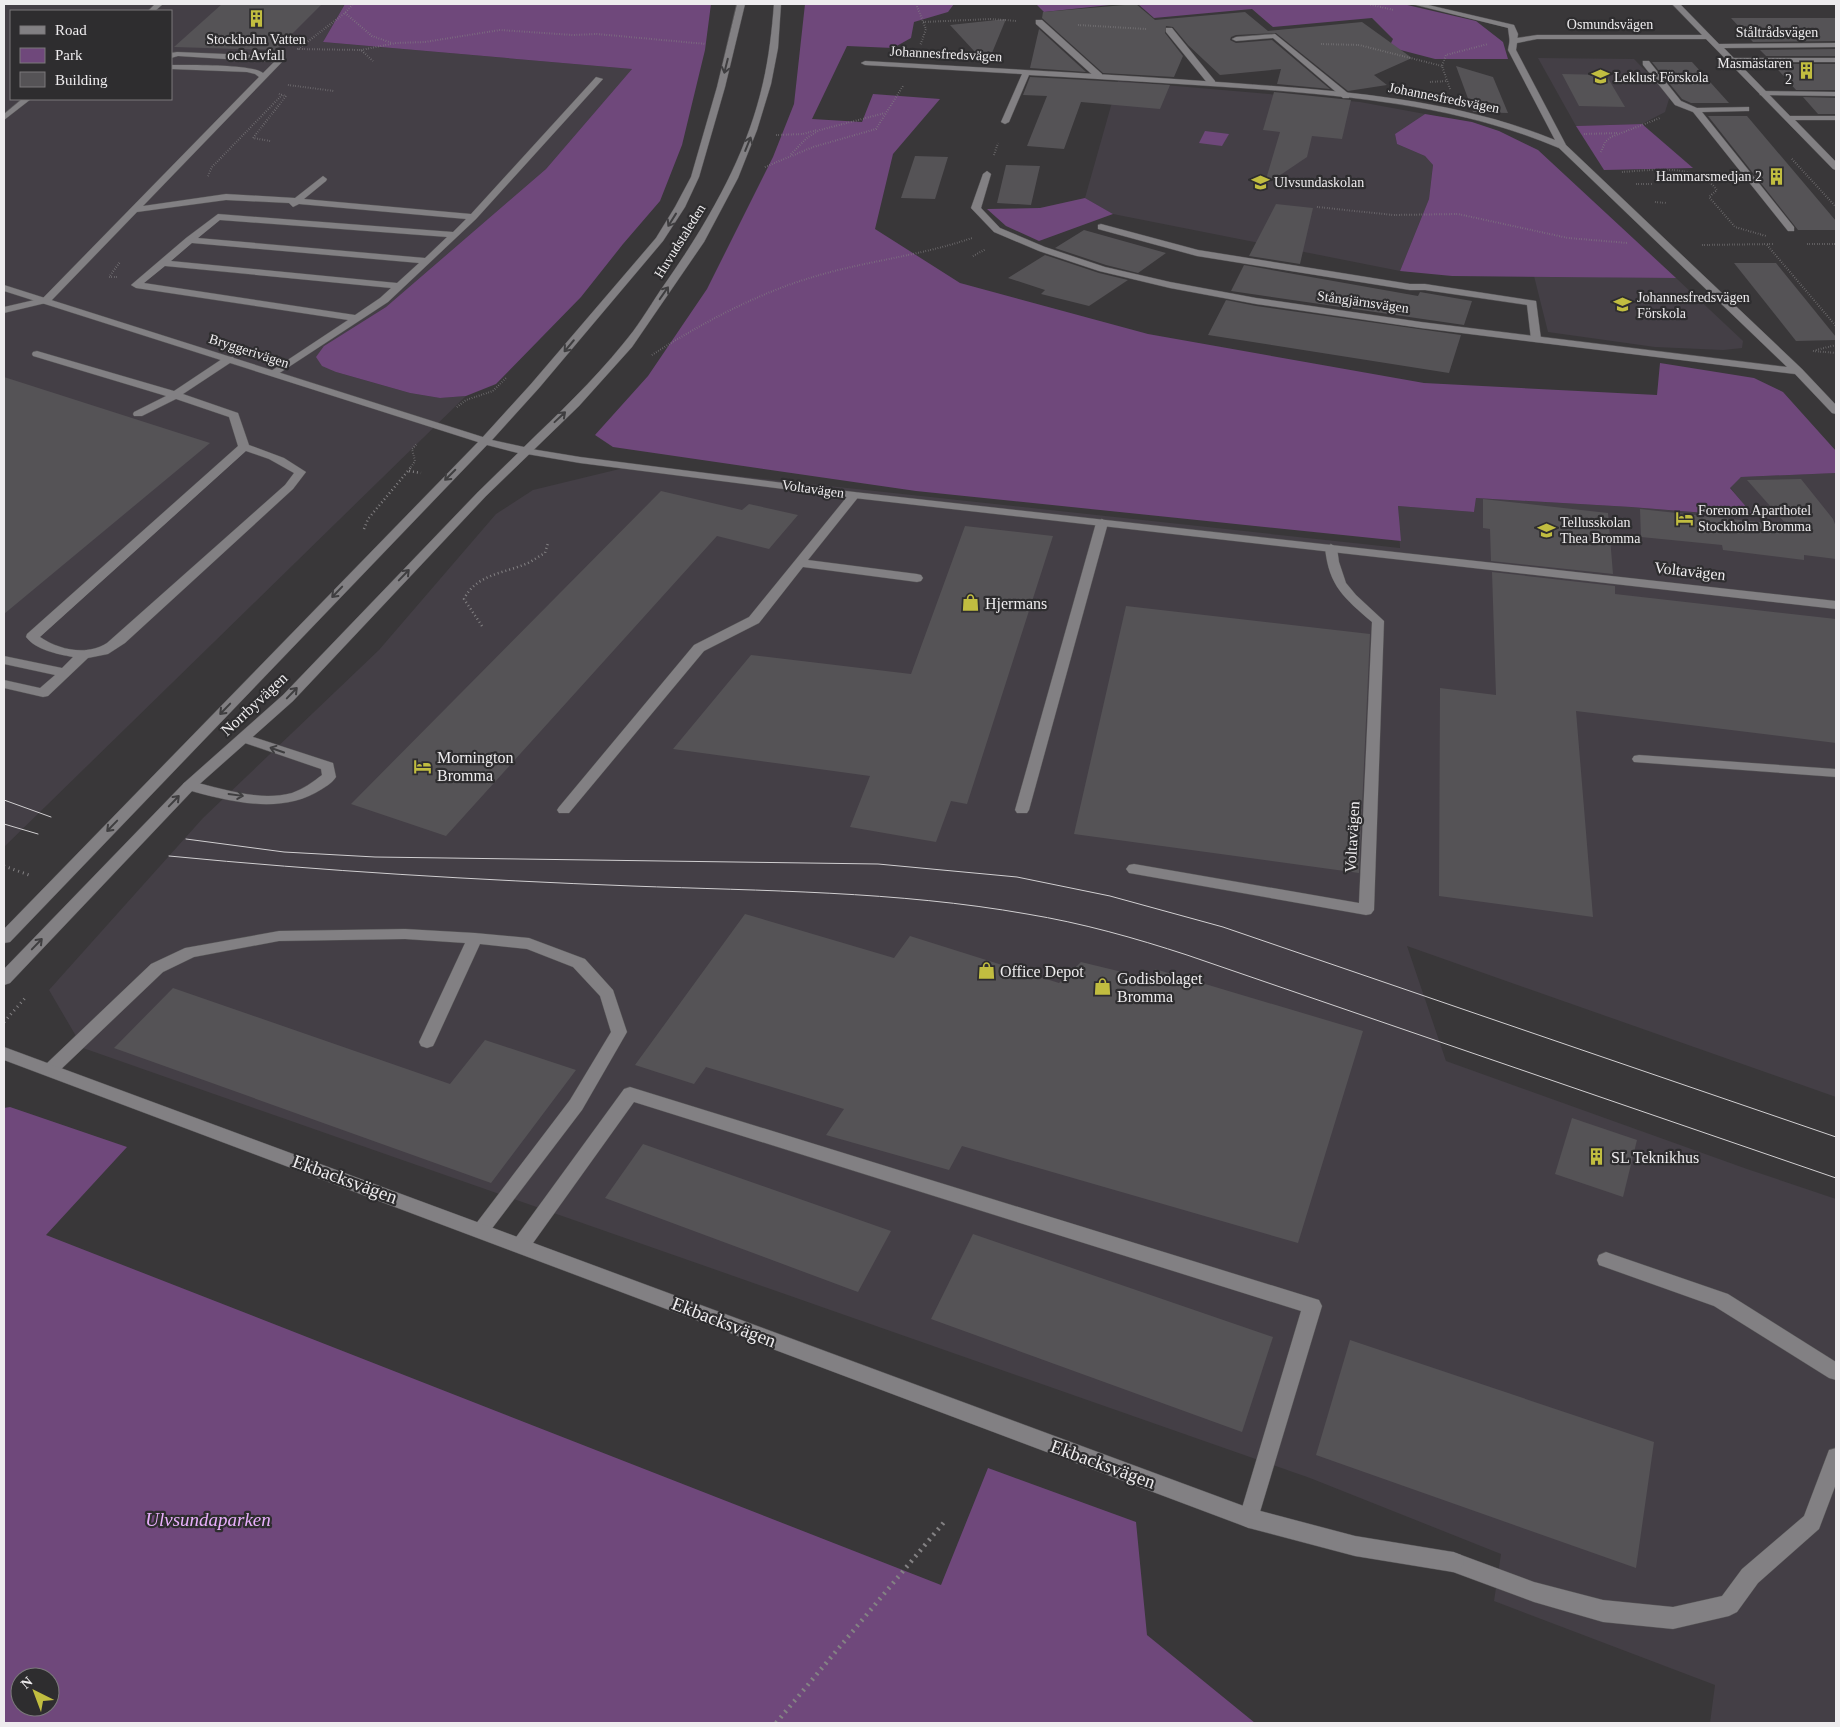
<svg xmlns="http://www.w3.org/2000/svg" width="1840" height="1727" viewBox="0 0 1840 1727" font-family="Georgia,serif">
<style>
.built{fill:#443f46;fill-rule:evenodd}
.green{fill:#6f487b;fill-rule:evenodd}
.building{fill:#555356}
.lines{fill:none;stroke-linecap:round;stroke-linejoin:round}
.lane-casing{stroke:#565456;stroke-width:1}
.street-casing{stroke:#565456;stroke-width:1}
.secondary-casing{stroke:#565456;stroke-width:1}
.path-far3{stroke:#848284;stroke-width:2;stroke-dasharray:0.5 2;stroke-linecap:butt}
.path-far2{stroke:#848284;stroke-width:2.5;stroke-dasharray:1 3;stroke-linecap:butt}
.path-far1{stroke:#848284;stroke-width:3;stroke-dasharray:1 4;stroke-linecap:butt}
.path{stroke:#848284;stroke-width:4.5;stroke-dasharray:2 5;stroke-linecap:butt}
.lane{fill:#828083;fill-rule:evenodd}
.street{fill:#828083;fill-rule:evenodd}
.secondary{fill:#828083;fill-rule:evenodd}
.tram{stroke:#d1cfd1;stroke-width:1}
.oneway{stroke:#3f3e40}
.labels{text-anchor:middle;dominant-baseline:central;stroke-width:4.5;stroke-linejoin:round;paint-order:stroke}
.far-street-label{font-size:14px;fill:#eeecee;stroke:#2e2d2f}
.far-poi-label{font-size:14px;fill:#eeecee;stroke:#2e2d2f;text-anchor:start}
.street-label{font-size:16px;fill:#eeecee;stroke:#2e2d2f}
.poi-label{font-size:16px;fill:#eeecee;stroke:#2e2d2f;text-anchor:start}
.near-street-label{font-size:19px;fill:#eeecee;stroke:#2e2d2f}
.near-park-label{font-size:19px;font-style:italic;fill:#e9b0fc;stroke:#2e2d2f}
</style>
<rect width="100%" height="100%" fill="#393739"/>
<g class="built">
<path d="M4,4H345L323,42L632,69L546,169L386,307L324,346L336,372L410,393L440,398L466,396L4,847ZM11,11H171V99H11Z"/>
<polygon points="1538,58 1634,59 1670,96 1665,112 1642,124 1576,126"/>
<polygon points="1118,81 1360,102 1425,114 1395,134 1397,144 1425,156 1433,165 1429,199 1400,271 1113,214 1085,198"/>
<polygon points="1534,276 1676,278 1743,341 1742,348 1723,350 1655,347 1548,332"/>
<polygon points="636,465 1400,548 1398,506 1474,512 1476,498 1631,507 1754,517 1730,487 1741,477 1836,473 1836,1097 1407,946 1446,1061 1747,1169 1836,1199 1836,1723 1710,1723 1715,1685 1494,1601 1501,1554 1310,1478 83,1048 49,990 203,818 379,650 496,514 533,490"/>
</g>
<g class="green">
<polygon points="345,4 711,4 705,50 682,145 660,201 623,244 581,297 496,384 466,396 440,398 410,393 336,372 322,366 316,357 324,346 386,307 546,169 632,69 323,42"/>
<polygon points="805,4 954,4 948,12 914,22 911,38 893,48 847,46 812,119 862,122 873,94 940,99 893,154 875,229 960,283 1148,334 1424,383 1657,395 1660,363 1754,378 1783,392 1836,451 1836,473 1741,477 1730,488 1755,517 1631,507 1476,498 1474,512 1398,506 1401,541 916,491 613,447 595,435 648,376 707,289 773,157 794,104"/>
<polygon points="1036,4 1119,4 1044,12"/>
<polygon points="1138,4 1403,4 1476,21 1503,42 1508,59 1435,59 1389,47 1393,39 1372,18 1273,27 1252,9 1154,18"/>
<polygon points="1425,114 1472,122 1499,131 1538,150 1676,278 1452,276 1400,271 1429,199 1433,165 1425,156 1397,144 1395,134"/>
<polygon points="1642,124 1693,168 1604,170 1576,126"/>
<polygon points="1205,131 1229,134 1222,146 1199,143"/>
<polygon points="1085,198 1113,214 1039,241 1006,226 987,209 1040,208"/>
<path d="M10,1107L127,1147L46,1235L941,1585L988,1468L1136,1522L1147,1635L1255,1723H4V1108ZM20,1677H50V1707H20Z"/>
</g>
<g class="building">
<polygon points="222,4 322,4 276,50 174,47"/>
<polygon points="1136,4 1155,20 1245,12 1268,31 1362,22 1412,58 1374,75 1387,85 1348,91 1276,33 1236,35 1231,37 1230,40 1236,43 1272,40 1330,89 1277,84 1281,69 1220,75 1188,45 1173,27 1166,26 1165,33 1183,56 1174,77 1103,73 1042,18 1043,12"/>
<polygon points="1731,18 1836,18 1836,41 1753,42"/>
<polygon points="1006,19 987,65 950,25"/>
<polygon points="1039,29 1086,72 1030,68"/>
<polygon points="1836,49 1836,56 1766,56 1760,50"/>
<polygon points="1652,62 1692,62 1729,103 1691,103 1682,99"/>
<polygon points="1773,64 1836,64 1836,90 1796,90"/>
<polygon points="1456,66 1493,77 1508,113 1473,112"/>
<polygon points="1562,74 1606,75 1625,107 1579,106"/>
<polygon points="1030,77 1086,80 1170,85 1160,109 1081,102 1064,149 1027,146 1047,96 1023,95"/>
<polygon points="1274,92 1351,100 1342,139 1312,136 1307,157 1264,186 1280,132 1263,130"/>
<polygon points="1803,97 1836,98 1836,114 1818,114"/>
<polygon points="1708,116 1747,116 1836,221 1836,230 1798,230"/>
<polygon points="915,156 948,157 935,199 901,198"/>
<polygon points="1006,165 1040,166 1031,205 997,203"/>
<polygon points="1276,204 1313,208 1300,264 1249,256"/>
<polygon points="1084,230 1166,253 1138,273 1106,265 1055,248"/>
<polygon points="1045,255 1099,273 1128,280 1089,306 1041,294 1045,290 1008,278"/>
<polygon points="1734,263 1776,263 1836,337 1836,340 1796,341"/>
<polygon points="1244,265 1418,296 1420,292 1472,301 1464,325 1231,291"/>
<polygon points="1226,300 1256,306 1461,335 1449,373 1208,335"/>
<polygon points="4,377 210,443 4,614"/>
<polygon points="1801,479 1833,519 1836,527 1836,559 1804,555 1804,560 1723,550 1722,545 1641,537 1640,509 1787,525 1747,480"/>
<polygon points="661,491 742,510 749,504 798,515 769,549 717,536 446,836 351,804"/>
<polygon points="1483,499 1608,513 1613,574 1491,561 1490,529 1483,528"/>
<polygon points="965,526 1053,536 967,804 951,801 936,842 850,827 870,776 673,749 751,655 911,674"/>
<polygon points="1492,572 1615,586 1615,594 1836,619 1836,743 1576,711 1593,917 1439,896 1440,688 1496,695"/>
<polygon points="1126,606 1370,634 1359,873 1074,834"/>
<polygon points="745,914 894,958 910,936 1059,983 1081,962 1151,979 1155,969 1363,1031 1298,1243 962,1146 949,1170 826,1135 844,1109 706,1067 694,1084 635,1065"/>
<polygon points="173,988 450,1084 485,1040 576,1070 491,1183 114,1048"/>
<polygon points="1572,1118 1637,1140 1623,1197 1555,1174"/>
<polygon points="643,1144 891,1231 858,1292 605,1198"/>
<polygon points="973,1234 1273,1337 1242,1432 931,1319"/>
<polygon points="1350,1340 1654,1442 1636,1568 1316,1455"/>
</g>
<g class="lines">
<defs>
<g id="lane">
<polygon points="155,4 163,4 155,11 148,11"/>
<polygon points="1412,4 1424,4 1514,25 1518,34 1517,41 1510,43 1508,28"/>
<polygon points="1036,20 1042,20 1102,74 1102,78 1096,78 1036,24"/>
<polygon points="1166,28 1172,28 1215,81 1215,85 1209,85 1166,32"/>
<polygon points="1275,34 1349,94 1349,98 1343,98 1273,38 1236,41 1232,39 1236,37"/>
<path d="M177,52L272,56L283,61L143,206L226,194L295,198L323,176L327,179L326,181L304,199L471,214L596,77L603,79L476,219L388,302L275,376L271,375L270,373L271,371L348,320L136,288L131,285L186,238L218,214L453,232L466,219L299,204L293,207L289,203L226,200L137,212L50,302L4,313V307L43,298L259,77L255,74L247,72L171,69V65C188,65 253,64 263,73L274,62L178,56L171,58V53ZM220,220L447,237L425,258L198,238ZM192,243L419,263L397,283L171,261ZM165,266L391,288L380,298L355,315L144,283Z"/>
<rect x="1728" y="58" width="108" height="4"/>
<polygon points="1643,61 1649,61 1681,101 1697,108 1749,107 1749,111 1746,111 1702,112 1794,227 1794,231 1788,231 1693,112 1675,105 1643,65"/>
<polygon points="1760,91 1836,92 1836,96 1763,95 1760,95"/>
<polygon points="22,99 31,99 4,120 4,114"/>
<polygon points="1101,224 1198,250 1410,284 1425,284 1536,301 1541,339 1536,342 1531,339 1527,305 1425,290 1410,290 1197,256 1098,229 1098,225"/>
<path d="M37,351L174,391L225,357H233L234,359L233,361L183,394L238,413L249,445L284,458L306,472L293,489L125,643L108,654L88,658L48,696L43,697L4,688V680L40,688L55,675L4,664V656L62,668L73,657C57,654 36,650 26,637L27,634L238,446L229,417L176,399L142,416H134L133,414L134,412L166,396L33,356L32,354L33,352ZM246,451L269,459L294,473L285,485L107,643C87,656 59,650 40,637Z"/>
<polygon points="854,492 860,495 808,560 917,574 921,575 923,578 921,581 917,582 803,567 759,623 704,651 569,813 559,813 557,810 559,807 694,645 749,617 850,493"/>
<polygon points="1102,519 1108,523 1029,810 1027,813 1017,813 1015,810 1096,523"/>
<path d="M1331,544L1337,548L1339,562L1346,583L1356,595L1384,621L1374,910L1371,914L1366,915L1129,873L1126,869L1129,865L1134,864L1359,903L1372,622C1344,598 1329,586 1325,548Z"/>
<path d="M244,734L333,763L336,777C333,782 327,786 322,789C281,816 228,801 184,789L182,786L184,783L189,781C221,788 259,802 292,793C303,789 313,782 322,775L321,769L239,741L237,738L239,735Z"/>
<polygon points="1639,755 1836,769 1836,777 1634,762 1632,759 1634,756"/>
<polygon points="405,929 475,933 529,938 585,959 613,990 627,1032 582,1110 487,1235 481,1237 475,1235 472,1230 475,1225 570,1100 611,1032 600,996 573,967 527,949 480,944 435,1042 433,1046 427,1048 421,1046 419,1042 465,943 405,939 279,941 194,957 163,972 56,1074 50,1076 44,1074 42,1070 44,1066 151,964 185,948 279,931"/>
<polygon points="630,1087 1319,1300 1322,1306 1256,1525 1249,1528 1242,1525 1239,1518 1301,1311 634,1102 528,1250 521,1253 514,1250 512,1245 514,1240 624,1089"/>
<polygon points="1606,1252 1728,1294 1836,1362 1836,1380 1829,1378 1714,1306 1599,1265 1597,1260 1599,1255"/>
<polygon points="1836,1448 1836,1484 1819,1529 1758,1583 1737,1612 1729,1616 1673,1629 1603,1622 1534,1602 1445,1569 1442,1562 1445,1555 1453,1552 1534,1582 1603,1600 1673,1607 1722,1596 1742,1569 1804,1516 1829,1450"/>
</g>
<g id="street">
<path d="M1672,4H1680L1719,44L1836,43V47L1724,48L1790,116H1836V120H1795L1836,162V170L1833,169L1706,39H1537L1517,43L1516,50L1566,145L1802,369L1836,405V414L1832,413L1795,374L1421,328L1256,304L1170,288L1099,271L1039,251L994,232L971,208L983,174L987,171L991,174L981,208L1000,228L1045,247L1105,267L1170,282L1256,298L1421,322L1787,367L1559,148C1462,107 1360,97 1256,89C1180,84 1105,79 1029,75L1009,122L1005,124L1001,122L1022,74L865,65L861,63L865,61C987,68 1110,74 1232,83C1341,91 1452,98 1555,140L1508,50L1510,39L1537,35H1702Z"/>
<polygon points="4,285 489,439 491,441 489,443 481,443 4,291"/>
<polygon points="525,448 580,457 854,492 1836,601 1836,609 854,498 580,463 521,453 519,451"/>
<polygon points="4,1047 1249,1508 1355,1536 1453,1552 1461,1555 1464,1562 1461,1569 1453,1572 1355,1556 1249,1528 4,1060"/>
</g>
<path id="secondary" d="M737,4H745L725,87L699,177L685,207L663,241L539,388L492,440L524,447C558,414 593,381 623,344C637,328 648,309 660,291C705,227 746,159 763,83C769,57 772,30 774,4H781L778,48L771,84L757,130L738,178L704,242L632,347L579,406L486,496L293,701L194,789L10,983L4,985V969L184,783L283,695L478,492L518,453L487,445L10,942L4,943V929L481,439L531,384L656,238L675,207L691,177L717,87Z"/>
</defs>
<use href="#lane" class="lane-casing"/>
<use href="#street" class="street-casing"/>
<use href="#secondary" class="secondary-casing"/>
<g class="path-far3">
<polyline points="916,4 926,29 920,46"/>
<polyline points="1368,4 1394,10"/>
<polyline points="345,13 372,36 392,43"/>
<polyline points="923,22 991,19 1017,21"/>
<polyline points="1078,25 1146,29"/>
<polyline points="1321,44 1359,45 1442,66"/>
<polyline points="297,49 361,50 373,61"/>
<polyline points="298,49 345,13 353,4"/>
<polyline points="361,50 396,43 425,42 500,30 573,35 597,34 706,44"/>
<polyline points="1430,82 1447,81"/>
<polyline points="288,85 334,91"/>
<polyline points="1450,89 1442,66 1446,55 1488,44"/>
<polyline points="1584,134 1618,133"/>
<polyline points="776,135 803,134 817,130"/>
<polyline points="270,141 253,138 286,96 279,94"/>
<polyline points="1601,152 1605,142 1611,137 1660,118"/>
<polyline points="791,154 808,137 820,130 885,113"/>
<polyline points="994,155 998,143"/>
<polyline points="1792,159 1836,207"/>
<polyline points="765,167 813,147 876,129 903,86"/>
<path d="M1622,172C1652,170 1697,163 1717,190L1709,197L1735,227L1766,236"/>
<polyline points="208,176 212,167 282,95"/>
<polyline points="1636,184 1653,184"/>
<polyline points="1655,202 1667,203"/>
<polyline points="1317,207 1393,215 1458,214 1568,238 1628,243"/>
<polyline points="1807,244 1836,244"/>
<polyline points="1702,245 1773,244"/>
<polyline points="1767,245 1836,326"/>
<polyline points="973,256 986,249"/>
<polyline points="117,277 109,277 120,262"/>
<polyline points="1816,350 1836,345"/>
<polyline points="1813,351 1836,353"/>
<path d="M652,355C700,324 758,293 813,277C865,261 920,256 972,238"/>
<polyline points="457,407 466,400 493,391 506,378"/>
<polyline points="411,467 415,461 412,449 417,444"/>
</g>
<g class="path-far2">
<polyline points="409,471 421,473"/>
<polyline points="364,529 368,519 412,466"/>
<path d="M482,626L464,599C476,574 506,573 528,563C534,560 539,556 545,553L548,543"/>
</g>
<g class="path-far1">
<polyline points="4,866 29,875"/>
<polyline points="4,1022 26,997"/>
</g>
<polyline class="path" points="776,1723 945,1521"/>
<use href="#lane" class="lane"/>
<use href="#street" class="street"/>
<use href="#secondary" class="secondary"/>
<g class="tram">
<polyline points="4,800 51,817"/>
<polyline points="4,824 38,834"/>
<polyline points="186,839 284,852 375,857 878,864 1017,877 1110,896 1223,927 1836,1137"/>
<path d="M169,856C323,871 477,880 632,886C763,891 897,891 1027,914C1082,923 1135,938 1187,955L1836,1178"/>
</g>
</g>
<defs><path id="oneway-shaft" d="M-6 0H5M1.5-3L5.5 0L1.5 3" fill="none" stroke-width="1.6" stroke-linecap="round" stroke-linejoin="round" transform="scale(1.25)"/></defs>
<g class="oneway">
<use href="#oneway-shaft" transform="translate(726 66) rotate(104)"/>
<use href="#oneway-shaft" transform="translate(748 144) rotate(-68)"/>
<use href="#oneway-shaft" transform="translate(672 220) rotate(122)"/>
<use href="#oneway-shaft" transform="translate(664 293) rotate(-55)"/>
<use href="#oneway-shaft" transform="translate(569 346) rotate(130)"/>
<use href="#oneway-shaft" transform="translate(560 417) rotate(-43)"/>
<use href="#oneway-shaft" transform="translate(450 475) rotate(135)"/>
<use href="#oneway-shaft" transform="translate(404 575) rotate(-46)"/>
<use href="#oneway-shaft" transform="translate(337 592) rotate(134)"/>
<use href="#oneway-shaft" transform="translate(292 693) rotate(-46)"/>
<use href="#oneway-shaft" transform="translate(225 709) rotate(134)"/>
<use href="#oneway-shaft" transform="translate(277 750) rotate(-161)"/>
<use href="#oneway-shaft" transform="translate(236 795) rotate(8)"/>
<use href="#oneway-shaft" transform="translate(174 801) rotate(-46)"/>
<use href="#oneway-shaft" transform="translate(112 826) rotate(134)"/>
<use href="#oneway-shaft" transform="translate(37 944) rotate(-46)"/>
</g>
<defs>
<symbol id="building-bare" viewBox="-9 -9 18 18"><path d="M-4-6H4V6H1V3H-1V6H-4ZM-2.5-4.3h1.7v1.8h-1.7ZM.8-4.3h1.7v1.8H.8ZM-2.5-1h1.7V.8h-1.7ZM.8-1h1.7V.8H.8Z" fill="#c1bd40" stroke="#2e2d2f" stroke-width="2.5" paint-order="stroke"/></symbol>
<symbol id="school-bare" viewBox="-9 -9 18 18"><path d="M0-5L7-2L0 1L-7-2ZM-4 1L0 2.5L4 1V4Q0 6-4 4Z" fill="#c1bd40" stroke="#2e2d2f" stroke-width="2.5" paint-order="stroke"/></symbol>
<symbol id="hotel-bare" viewBox="-9 -9 18 18"><path d="M-6-4.5h1.5V1H6V5H4.5V3h-9V5H-6ZM-4 0a1.8 1.8 0 1 1 3.6 0ZM.5 0V-2.5h3Q6-2.5 6 0Z" fill="#c1bd40" stroke="#2e2d2f" stroke-width="2.5" paint-order="stroke"/></symbol>
<symbol id="shop-bare" viewBox="-9 -9 18 18"><path d="M-5-2.5h2.3a2.7 3.5 0 0 1 5.4 0H5L5.5 6h-11ZM-1.5-2.5h3a1.5 2.3 0 0 0-3 0Z" fill="#c1bd40" stroke="#2e2d2f" stroke-width="2.5" paint-order="stroke"/></symbol>
</defs>
<g fill-rule="evenodd">
<use href="#building-bare" x="244" y="6" width="25" height="25"/>
<use href="#building-bare" x="1794" y="58" width="25" height="25"/>
<use href="#school-bare" x="1588" y="64" width="25" height="25"/>
<use href="#building-bare" x="1764" y="164" width="25" height="25"/>
<use href="#school-bare" x="1248" y="170" width="25" height="25"/>
<use href="#school-bare" x="1610" y="292" width="25" height="25"/>
<use href="#hotel-bare" x="1672" y="506" width="25" height="25"/>
<use href="#school-bare" x="1534" y="518" width="25" height="25"/>
<use href="#shop-bare" x="958" y="590" width="25" height="25"/>
<use href="#hotel-bare" x="410" y="754" width="25" height="25"/>
<use href="#shop-bare" x="974" y="958" width="25" height="25"/>
<use href="#shop-bare" x="1090" y="974" width="25" height="25"/>
<use href="#building-bare" x="1584" y="1144" width="25" height="25"/>
</g>
<g class="labels">
<g class="far-street-label">
<text x="1610" y="24">Osmundsvägen</text>
<text x="1777" y="32">Ståltrådsvägen</text>
<text transform="translate(946 54) rotate(3)">Johannesfredsvägen</text>
<text transform="translate(1444 98) rotate(11)">Johannesfredsvägen</text>
<text transform="translate(680 241) rotate(-58)">Huvudstaleden</text>
<text transform="translate(1363 302) rotate(8)">Stångjärnsvägen</text>
<text transform="translate(249 351) rotate(18)">Bryggerivägen</text>
<text transform="translate(813 489) rotate(8)">Voltavägen</text>
</g>
<g class="far-poi-label">
<text x="256" y="39" text-anchor="middle">Stockholm Vatten<tspan x="256" dy="16">och Avfall</tspan></text>
<text x="1792" y="63" text-anchor="end">Masmästaren<tspan x="1792" dy="16">2</tspan></text>
<text x="1614" y="77">Leklust Förskola</text>
<text x="1762" y="176" text-anchor="end">Hammarsmedjan 2</text>
<text x="1274" y="182">Ulvsundaskolan</text>
<text x="1637" y="297">Johannesfredsvägen<tspan x="1637" dy="16">Förskola</tspan></text>
<text x="1698" y="510">Forenom Aparthotel<tspan x="1698" dy="16">Stockholm Bromma</tspan></text>
<text x="1560" y="522">Tellusskolan<tspan x="1560" dy="16">Thea Bromma</tspan></text>
</g>
<g class="street-label">
<text transform="translate(1690 571) rotate(6)">Voltavägen</text>
<text transform="translate(254 704) rotate(-43)">Norrbyvägen</text>
<text transform="translate(1352 837) rotate(-87)">Voltavägen</text>
</g>
<g class="poi-label">
<text x="985" y="603">Hjermans</text>
<text x="437" y="757">Mornington<tspan x="437" dy="18">Bromma</tspan></text>
<text x="1000" y="971">Office Depot</text>
<text x="1117" y="978">Godisbolaget<tspan x="1117" dy="18">Bromma</tspan></text>
<text x="1611" y="1157">SL Teknikhus</text>
</g>
<g class="near-street-label">
<text transform="translate(345 1179) rotate(20)">Ekbacksvägen</text>
<text transform="translate(724 1322) rotate(21)">Ekbacksvägen</text>
<text transform="translate(1103 1464) rotate(20)">Ekbacksvägen</text>
</g>
<g class="near-park-label">
<text x="208" y="1519">Ulvsundaparken</text>
</g>
</g>
<rect width="1840" height="1727" fill="none" stroke="#eeecee" stroke-width="10"/>
<rect x="10" y="10" width="162" height="90" fill="#2e2d2f" stroke="#7b797b"/>
<rect x="20" y="26" width="25" height="8" fill="#828083" stroke="#7b797b"/>
<text x="55" y="35" font-size="15" fill="#eeecee">Road</text>
<rect x="20" y="48" width="25" height="15" fill="#6f487b" stroke="#7b797b"/>
<text x="55" y="60" font-size="15" fill="#eeecee">Park</text>
<rect x="20" y="72" width="25" height="15" fill="#555356" stroke="#7b797b"/>
<text x="55" y="85" font-size="15" fill="#eeecee">Building</text>
<g transform="translate(35 1692) rotate(318)"><circle r="24" fill="#2e2d2f" stroke="#7b797b"/>
<path d="M0-4L9 19L0 12L-9 19Z" fill="#c1bd40"/>
<text y="-8" font-size="14" font-weight="bold" text-anchor="middle" fill="#eeecee">N</text>
</g>
</svg>
